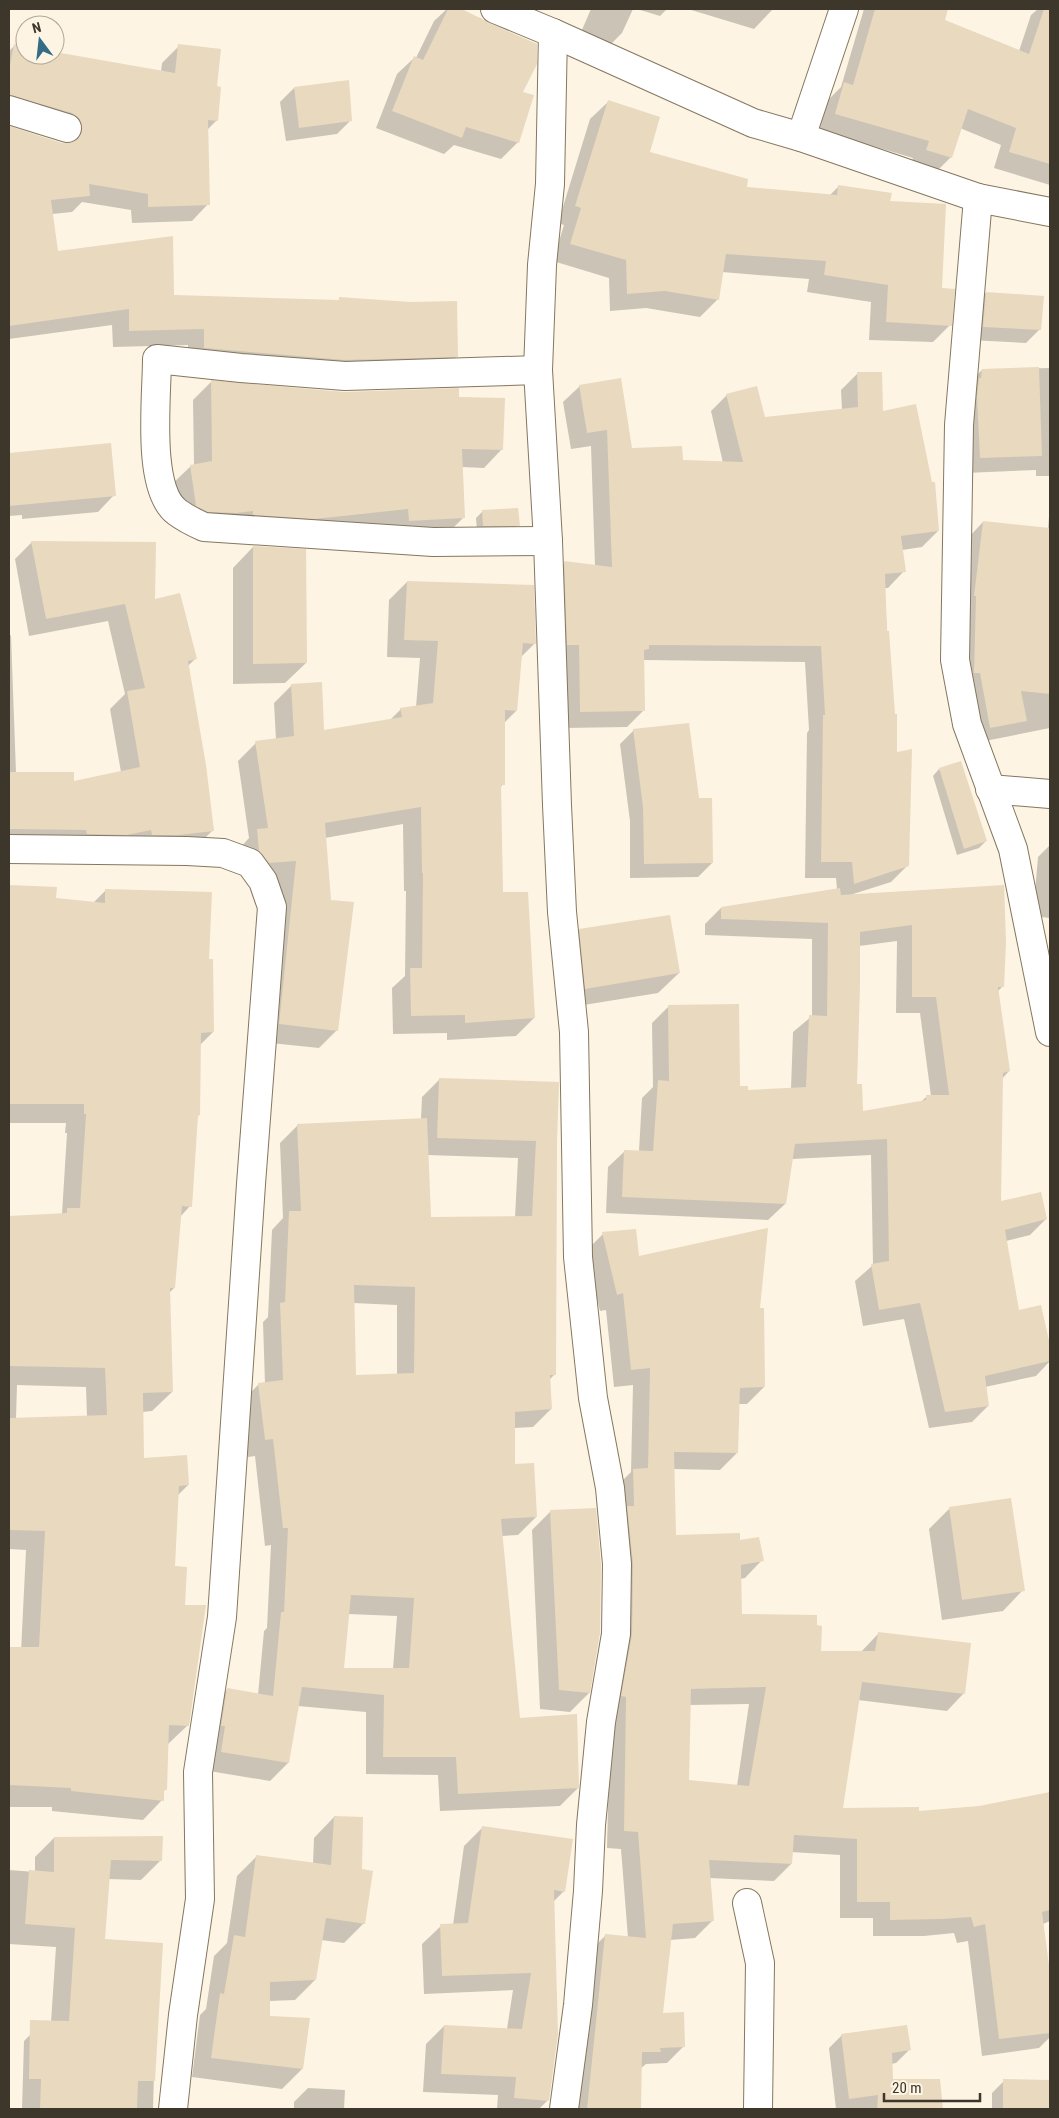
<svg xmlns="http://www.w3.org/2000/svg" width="1059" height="2118" viewBox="0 0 1059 2118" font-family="'Roboto Condensed',sans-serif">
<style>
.shadow{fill:#0003;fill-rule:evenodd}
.building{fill:#e8d9bf;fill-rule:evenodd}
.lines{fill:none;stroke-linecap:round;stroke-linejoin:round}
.street-casing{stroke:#85775f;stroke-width:30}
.street{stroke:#fff;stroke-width:28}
</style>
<rect width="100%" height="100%" fill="#fdf4e4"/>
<g class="shadow">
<polygon points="447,9 459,9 482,19 522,92 518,142 501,159 454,145 444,154 376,128 397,74 414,58 416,58 434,21"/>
<polygon points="591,9 633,9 622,33 605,50 578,39"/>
<polygon points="637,9 667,9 660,16"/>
<polygon points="688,9 763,10 773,9 754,29"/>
<polygon points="864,9 947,9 943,20 1019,51 1031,15 1038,9 1050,9 1050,185 994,168 1001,145 960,128 951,157 934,174 910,166 913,158 819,130 828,100 841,87"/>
<polygon points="14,46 25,48 25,55 55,55 55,53 161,72 162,63 179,46 215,88 217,120 207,130 208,204 192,221 132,223 131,210 82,202 72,212 52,214 57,253 173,296 338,301 340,299 457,356 440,373 187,365 188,345 113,347 112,325 9,339 9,128 62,144 66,144 66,142 62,135 9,115 9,51"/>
<polygon points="294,88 351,120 337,134 286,141 280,102"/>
<polygon points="608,102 648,153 746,188 830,195 839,186 889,202 941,290 950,325 933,342 869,340 871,302 807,292 809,279 722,272 718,299 700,317 646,308 610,311 609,278 553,261 564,225 558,223 590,119"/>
<polygon points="986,293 1040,329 1026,343 970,340 972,307"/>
<polygon points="1050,361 1050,476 1036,476 1036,470 965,473 967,385 982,370 1049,368"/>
<path d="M858,373L882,412L938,531L922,547L902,550L904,571L888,588H884L896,754L907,866L891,882L850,895L1003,886V986L998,991L1009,1071L1002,1079L1000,1202L1046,1219L1030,1235L1006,1241L1018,1311L1040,1306L1050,1351V1361L1036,1376L985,1387L988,1406L972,1422L929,1428L904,1319L863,1326L855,1281L873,1265L871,1155L792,1159L785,1204L768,1220L606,1213L608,1167L625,1151H639L642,1098L653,1087L652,1023L669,1006L739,1087L747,1091L791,1089L793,1032L812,1016V939L705,935V924L721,908L837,889L836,878H805L807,733L809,730L805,662L643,660V711L627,727L564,728L548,579L565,563L595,566L591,446L571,449L563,402L580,386L631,449L682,462L723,463L711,411L727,395L764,419L842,410L841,390ZM897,941L896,1013H920L931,1096H927L921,1102L862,1112L856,1085L859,946Z"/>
<polygon points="211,382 344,393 458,398 502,449 484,468 462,467 464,517 446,535 189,529 172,484 191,466 194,465 193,400"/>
<polygon points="110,444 114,495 98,512 22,519 22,515 9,516 9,454"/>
<polygon points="1050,504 1050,728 975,743 960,611 968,538 983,522 1048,529"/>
<polygon points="483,511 518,525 512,532 477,532 476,518"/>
<polygon points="32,542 154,601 195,659 187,667 213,830 196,847 9,846 9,636 11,635 16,773 73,782 121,772 110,709 125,694 108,621 29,636 15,559"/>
<polygon points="253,547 306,663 285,683 233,684 233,568"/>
<polygon points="407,582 535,643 520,658 516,711 504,723 503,784 500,788 501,894 534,1018 516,1036 447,1040 447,1033 393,1034 392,988 405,976 406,891 404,891 403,824 325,838 337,1030 319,1048 261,1042 278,879 251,881 239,849 249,838 238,761 256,743 276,740 274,703 292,685 323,732 390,720 401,709 416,707 420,658 387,657 389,600"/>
<polygon points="634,730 698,799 712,863 698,877 630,878 630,821 620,744"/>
<polygon points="939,769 986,841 979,848 957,855 933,776"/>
<polygon points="1050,845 1050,918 1033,916 1038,857"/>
<path d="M9,887L55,888V899L93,903L106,890L208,961L213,1032L200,1045L199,1115L196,1118L190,1206L180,1217L174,1288L169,1293L172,1392L152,1411L142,1412L143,1459L188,1485L177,1496L173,1567L184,1606L188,1725L167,1745L166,1789L162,1793V1800L143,1820L52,1811V1807H9V1753H16L26,1550L9,1549V1217L62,1214L67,1133H65L66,1123H9ZM17,1385L86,1387L87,1417L16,1419Z"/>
<polygon points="580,930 679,973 658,993 565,1008 559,951"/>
<path d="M440,1079L556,1141L555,1374L549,1380L551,1409L533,1427L514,1428V1465L536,1517L518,1535L501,1536L519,1719L578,1788L560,1806L440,1811L438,1775L366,1774V1712L298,1706L288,1763L270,1781L203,1770L209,1708L227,1690L258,1695L264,1631L267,1628L271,1545L265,1546L255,1456L248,1457L241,1402L259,1384H265L263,1322L268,1317L272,1230L283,1218L280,1143L298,1125L421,1119L422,1097ZM427,1155L518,1158L515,1218H430ZM353,1303L397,1305V1375L355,1377ZM348,1614L397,1616L393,1669H342Z"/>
<path d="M603,1234L638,1258L759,1309L764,1387L747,1404H738L737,1453L720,1470L673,1469L675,1536L739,1542L762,1560L745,1578L740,1579L741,1615L820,1652H861L878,1634L964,1693L947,1711L858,1700L842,1809L918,1812L979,1807L1050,1793V1921L1043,1924L1050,1982V2037L1039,2048L982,2056L968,1941L957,1943L954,1933L924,1936H873V1918H840V1855L791,1852V1864L774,1881L709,1878L712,1921L695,1938L670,1940L662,2014L684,2046L667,2063L646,2064L641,2068L640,2109H572L588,1953L605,1936L628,1938L621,1849L607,1848L616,1487L631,1472L633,1385L614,1387L606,1310L600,1311L586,1251ZM749,1704L737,1786L688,1781L689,1705Z"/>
<polygon points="949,1509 1023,1590 1003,1611 942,1620 929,1529"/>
<polygon points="551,1511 589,1693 570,1712 540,1709 532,1530"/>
<polygon points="334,1817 360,1870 364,1923 344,1943 321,1940 315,1980 295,2000 269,2001 269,2017 302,2069 282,2089 192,2077 200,2015 206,2009 214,1956 227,1943 237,1876 257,1856 313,1864 314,1838"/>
<polygon points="482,1828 564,1891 553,1902 548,2100 539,2109 497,2109 498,2095 423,2092 426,2044 444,2026 507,2029 513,1990 424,1994 422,1944 441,1926 453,1925 464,1846"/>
<polygon points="54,1838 161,1860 141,1880 108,1879 104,1940 155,2036 153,2109 22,2109 24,2041 43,2022 51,2022 56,1947 9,1944 9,1870 35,1872 35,1857"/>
<polygon points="842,2035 909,2050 896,2063 891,2064 892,2080 925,2080 923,2109 836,2109 829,2048"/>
<polygon points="1004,2081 1050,2081 1050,2109 992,2109 992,2093"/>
<polygon points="308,2088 345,2090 344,2109 294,2109 294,2102"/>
</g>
<g class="building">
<polygon points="448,9 462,9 489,23 537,44 537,64 523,92 534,95 519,143 466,127 462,138 392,111 414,56 423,60"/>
<polygon points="875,9 948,9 945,20 1029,54 1044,9 1050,9 1050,164 1009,152 1016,128 968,109 952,158 926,150 929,141 835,114 844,82 853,85"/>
<polygon points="14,44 25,46 25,55 55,55 55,52 175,73 178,44 221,49 217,86 221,87 218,121 208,120 210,205 148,207 148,194 89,184 90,196 51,200 58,251 173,236 174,295 339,300 339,297 410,302 457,301 458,357 345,360 204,348 204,329 129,331 129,309 9,326 9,126 62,143 70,143 78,139 82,132 82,125 79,118 72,113 9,95 9,70"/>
<polygon points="349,80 352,121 299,128 294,87"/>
<polygon points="608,100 660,117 650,152 748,179 747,187 837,195 838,185 892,193 890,201 946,204 942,288 955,289 952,326 886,322 888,285 824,275 826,261 726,254 719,300 665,291 627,294 626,260 570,244 581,208 575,206"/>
<polygon points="986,292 1044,296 1041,330 983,327"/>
<polygon points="1039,367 1042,456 980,458 977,397 979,378 981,378 982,369"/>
<polygon points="857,372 882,372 883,411 916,404 932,482 935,482 939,531 901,536 906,572 885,574 887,631 889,631 895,714 897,714 897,752 912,749 909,866 854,884 852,862 821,862 823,715 825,715 821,646 649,645 649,649 644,650 645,711 580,712 579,645 567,645 564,561 612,567 607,430 587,433 579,385 621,378 632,448 682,446 683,460 743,462 726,394 757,386 765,417 858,407"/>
<polygon points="211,380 344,392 459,388 459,397 505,398 503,450 462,449 465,518 409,521 408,509 315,519 253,515 253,511 236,513 208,512 196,506 190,465 212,461"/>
<polygon points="111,443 116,496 9,506 9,453"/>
<polygon points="518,508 520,526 483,526 482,510"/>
<polygon points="983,521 1050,528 1050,694 1021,691 1027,721 990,728 980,673 974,673 976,596 974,596"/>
<polygon points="31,541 156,542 155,599 180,593 197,659 188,661 206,765 214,831 179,835 152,835 151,830 127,835 87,834 86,830 9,829 9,772 74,772 74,781 140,767 127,691 145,688 125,604 46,619"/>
<polygon points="253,546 306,549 307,663 253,664"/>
<polygon points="407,581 534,585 536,644 523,643 517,711 505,710 505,785 501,785 503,892 528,892 535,1018 465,1023 465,1015 411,1016 410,968 422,968 423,873 422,873 421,807 325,823 331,900 354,902 338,1031 279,1024 296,861 269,863 259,851 257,829 268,828 255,741 294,736 291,684 322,682 324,730 402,717 400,708 433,703 438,641 404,640"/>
<polygon points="689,723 699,798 712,798 713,863 644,864 643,807 633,729"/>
<polygon points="961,761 987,841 964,849 939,768"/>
<polygon points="9,885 57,887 56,898 105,903 105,889 212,892 209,959 213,959 214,1032 201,1033 200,1115 198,1115 192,1207 182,1206 175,1288 170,1288 173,1392 143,1393 144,1458 187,1455 189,1485 179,1486 175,1566 187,1567 185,1605 206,1605 189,1726 169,1725 167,1790 164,1790 164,1801 71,1791 71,1788 9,1785 9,1647 39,1647 45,1531 9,1530 9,1418 107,1415 105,1368 9,1366 9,1216 67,1213 67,1208 80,1208 86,1114 84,1114 84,1104 9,1104"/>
<path d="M1004,885L1006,942L1004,987H998L1010,1071L1003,1073L1001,1201L1041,1192L1047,1219L1005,1230L1019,1310L1041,1305L1050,1345V1361L985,1376L989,1406L945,1412L920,1303L879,1310L871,1264L889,1261L887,1139L795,1144L786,1204L622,1197L624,1150L653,1151L658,1080L669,1081L668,1005L739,1004L740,1086H748V1090L806,1087L809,1015L827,1016L828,923L721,919V907L840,888L841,895ZM912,925V997H936L949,1095H926V1100L863,1111L862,1084H857L860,986V932Z"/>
<polygon points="670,915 680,973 585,989 579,929"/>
<path d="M439,1078L559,1082L557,1142L556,1375H550L552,1409L515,1412V1464L534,1463L537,1517L501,1519L520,1718L577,1714L579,1788L458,1794L456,1757H383L384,1695L302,1687L289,1763L221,1752L225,1726H221L227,1688L273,1696L281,1612H284L288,1528H283L273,1439L265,1440L258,1383L283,1380L280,1303L285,1302L289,1211H301L297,1124L427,1118L431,1217L532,1216L536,1141L437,1138ZM354,1285L415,1287L414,1373L356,1375ZM351,1595L414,1598L409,1668H344Z"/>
<path d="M768,1228L760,1308H764L765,1387L740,1388L738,1453L674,1452L676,1535L740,1533V1540L759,1537L764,1561L741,1565L742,1614L817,1615V1625L822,1626L821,1651H875L878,1632L971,1643L965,1694L862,1682L843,1808L919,1807V1811L979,1806L1050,1792V1910L1042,1912L1050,1973V2033L999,2039L985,1924L974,1927L971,1917L942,1919L890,1920V1902H857V1839L794,1835L792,1864L709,1860L714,1921L673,1924L663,2013L684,2012L685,2047L660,2048L661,2052H642L641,2109H587L605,1934L646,1938L638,1832L624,1831L626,1697L621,1696L632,1634L633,1564L627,1506H634L633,1469L648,1468L650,1368L631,1370L623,1293L617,1295L602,1232L636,1229L639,1256ZM766,1687L749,1786L689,1780L691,1689Z"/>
<polygon points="1011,1498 1025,1591 962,1600 949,1507"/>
<polygon points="596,1508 601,1565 600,1633 590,1693 559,1690 550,1510"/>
<polygon points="334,1816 363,1817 362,1869 373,1871 365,1924 326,1918 316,1980 270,1982 270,2016 310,2018 303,2069 211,2058 220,1993 224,1994 234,1935 245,1937 256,1855 331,1865"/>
<polygon points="482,1826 573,1839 565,1892 554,1890 558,2034 549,2101 514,2098 516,2077 441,2074 444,2025 522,2029 531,1973 442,1976 440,1924 468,1923"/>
<polygon points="163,1836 162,1861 111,1860 105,1939 163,1943 155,2081 138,2081 137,2109 40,2109 41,2079 29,2079 30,2020 69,2021 75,1928 25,1924 29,1870 54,1872 54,1837"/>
<polygon points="907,2025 911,2050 892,2053 893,2079 940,2079 943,2109 877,2109 878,2095 849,2099 841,2034"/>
<polygon points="1003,2079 1050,2080 1050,2109 1003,2109"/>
</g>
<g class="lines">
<defs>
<g id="street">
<polyline points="495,9 553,33 753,123 801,137 978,198 1050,212"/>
<polyline points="553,33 550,184 542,265 538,370 548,541 557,805 562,912 574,1032 578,1257 593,1398 610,1488 617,1564 616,1634 601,1722 591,1825 588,1891 578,2005 564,2109"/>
<polyline points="9,110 67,128"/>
<polyline points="801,137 844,9"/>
<polyline points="978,198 959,425 955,660 967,724 1013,849 1050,1032"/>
<path d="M538,370L345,376L241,368L157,359C157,396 146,489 177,512C185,518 195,523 204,527L433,542L548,541"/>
<polyline points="990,789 1050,794"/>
<polyline points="9,849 187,851 223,853 250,863 263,881 272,907 251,1184 222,1617 198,1772 200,1899 183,2015 173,2109"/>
<polyline points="747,1903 760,1963 758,2109"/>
</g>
</defs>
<use href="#street" class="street-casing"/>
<use href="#street" class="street"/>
</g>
<rect width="1059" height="2118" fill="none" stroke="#3c362b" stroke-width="20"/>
<g transform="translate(40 40) rotate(345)"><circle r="24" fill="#fdf4e4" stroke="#b0a89a"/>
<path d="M0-4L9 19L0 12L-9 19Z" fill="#346c86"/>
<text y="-8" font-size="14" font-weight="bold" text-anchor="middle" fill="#3c362b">N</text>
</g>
<path d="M884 2093v8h96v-8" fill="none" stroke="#3c362b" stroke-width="2.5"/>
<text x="892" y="2093" font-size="15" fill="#3c362b" stroke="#fdf4e4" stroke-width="4" paint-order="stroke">20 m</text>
</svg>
